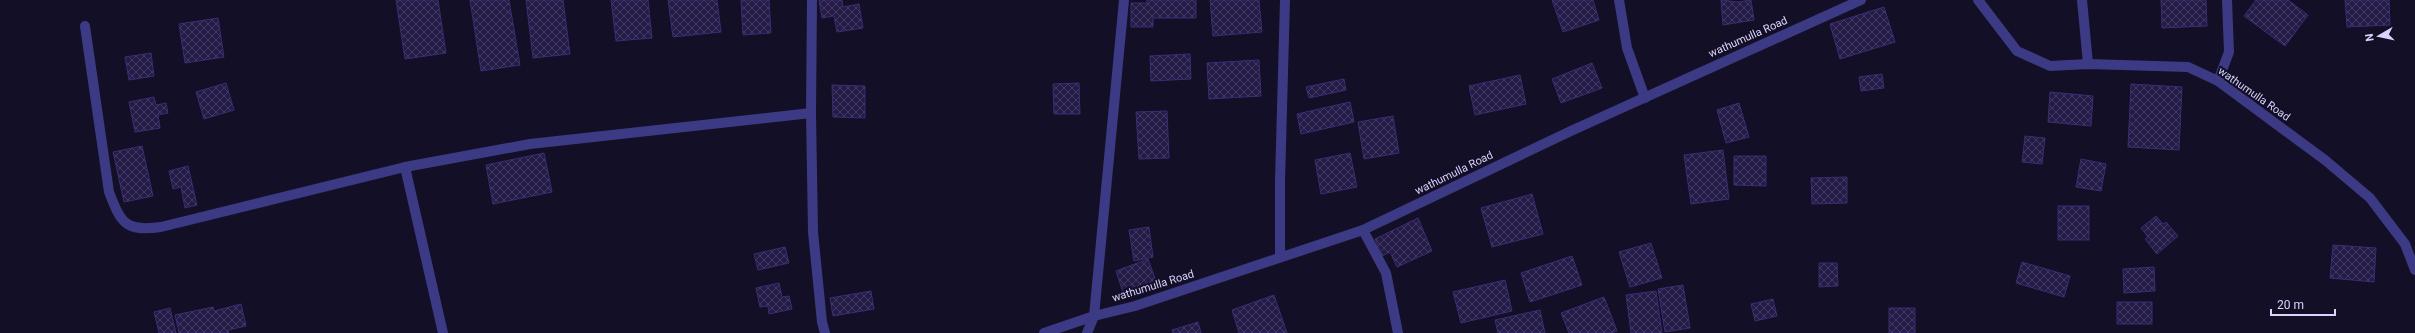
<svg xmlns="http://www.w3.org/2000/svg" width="2415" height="333" viewBox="0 0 2415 333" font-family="Roboto,sans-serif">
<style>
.building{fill:url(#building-cross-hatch);stroke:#3b2d73}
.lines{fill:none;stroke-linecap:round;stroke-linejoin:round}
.street{stroke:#3d3a85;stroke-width:10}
.labels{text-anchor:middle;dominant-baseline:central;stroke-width:4;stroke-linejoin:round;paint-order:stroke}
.street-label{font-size:11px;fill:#d9d4ff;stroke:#130f26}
</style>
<defs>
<pattern id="building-cross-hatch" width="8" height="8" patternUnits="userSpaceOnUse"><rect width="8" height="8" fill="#241b47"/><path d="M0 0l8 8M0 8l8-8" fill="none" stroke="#433b63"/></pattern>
</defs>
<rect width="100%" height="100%" fill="#130f26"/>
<g class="building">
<polygon points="396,0 438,0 446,53 405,59"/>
<polygon points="470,0 509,0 520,65 481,71"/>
<polygon points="526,0 563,0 570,54 533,58"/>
<polygon points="611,0 648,0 652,38 616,41"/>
<polygon points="668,0 717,0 721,32 673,37"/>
<polygon points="741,0 769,0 771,33 743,35"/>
<polygon points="819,0 842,0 843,7 859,4 863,28 837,32 834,16 822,18"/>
<polygon points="1147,0 1196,0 1196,18 1153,18 1153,27 1131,27 1131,3 1147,3"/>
<polygon points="1210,0 1259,0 1262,32 1213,36"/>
<polygon points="1552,0 1593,0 1599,20 1563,32"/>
<polygon points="1721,0 1738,2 1751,0 1754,20 1723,25"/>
<polygon points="2161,0 2206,0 2207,26 2162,28"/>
<polygon points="2256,0 2288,0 2308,15 2285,46 2244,16"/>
<polygon points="2345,0 2389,0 2390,25 2347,27"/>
<polygon points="1884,7 1895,42 1840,59 1830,24"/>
<polygon points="218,18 224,57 185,63 179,24"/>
<polygon points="151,53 154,76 129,80 125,57"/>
<polygon points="1190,54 1191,79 1151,81 1150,56"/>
<polygon points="1259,60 1261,96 1209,99 1207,63"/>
<polygon points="1592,63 1602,88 1561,103 1552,79"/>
<polygon points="1882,74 1884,88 1861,91 1859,77"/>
<polygon points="1520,75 1526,104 1475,115 1469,86"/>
<polygon points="1344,79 1346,90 1309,98 1306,87"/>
<polygon points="226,83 234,110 204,119 196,92"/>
<polygon points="1079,83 1080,114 1054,114 1053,84"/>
<polygon points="2131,84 2182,87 2179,150 2128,147"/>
<polygon points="832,85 865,86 865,118 833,117"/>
<polygon points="2050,92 2093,96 2091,126 2048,122"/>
<polygon points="154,97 156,105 166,103 168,113 158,115 160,128 135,132 129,102"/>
<polygon points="1350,102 1354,122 1301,134 1297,114"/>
<polygon points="1739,103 1749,137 1726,143 1717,110"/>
<polygon points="1167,111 1169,158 1139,159 1136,112"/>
<polygon points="1393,116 1399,153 1364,159 1358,122"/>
<polygon points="2025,136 2045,138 2042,164 2022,162"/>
<polygon points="142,146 153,196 124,202 113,152"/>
<polygon points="1723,150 1729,199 1691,204 1684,155"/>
<polygon points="544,153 552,192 493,204 486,165"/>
<polygon points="1350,153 1357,187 1321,194 1315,160"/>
<polygon points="1734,156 1766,156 1766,186 1734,185"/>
<polygon points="2081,159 2106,164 2101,191 2076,187"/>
<polygon points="188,166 197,205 185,208 181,187 173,189 169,171"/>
<polygon points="1847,177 1847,203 1812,204 1811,178"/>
<polygon points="1532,194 1543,234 1492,247 1481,208"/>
<rect x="2058" y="206" width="31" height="34"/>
<polygon points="2156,216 2163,224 2166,222 2178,236 2157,254 2145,239 2148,237 2141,228"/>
<polygon points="1418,218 1432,251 1397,267 1390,252 1382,256 1375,239"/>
<polygon points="1149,227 1153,257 1134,261 1129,230"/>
<polygon points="1651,243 1662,278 1630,287 1619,252"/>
<polygon points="2333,245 2376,248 2374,282 2330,278"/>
<polygon points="785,247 789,263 758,270 754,254"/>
<polygon points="1572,256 1582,285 1530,302 1521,273"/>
<polygon points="1148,259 1156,281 1123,292 1116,271"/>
<polygon points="2022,262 2070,276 2064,297 2016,283"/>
<polygon points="1819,263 1837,263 1838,286 1819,287"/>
<polygon points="2154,267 2155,291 2124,293 2123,269"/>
<polygon points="1505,280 1512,311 1461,323 1453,292"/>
<polygon points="779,283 782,297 789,296 792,309 769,314 768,306 760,307 756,288"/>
<polygon points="1683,285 1690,328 1665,332 1658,289"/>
<polygon points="871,291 874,309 833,316 830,298"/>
<polygon points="1656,291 1662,333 1631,333 1626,295"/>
<polygon points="1274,295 1287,333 1239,333 1232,310"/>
<polygon points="1604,297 1617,331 1611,333 1569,333 1561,313"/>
<polygon points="1773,299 1777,316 1755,321 1751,304"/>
<rect x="2117" y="302" width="35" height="22"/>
<polygon points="241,304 246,326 228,330 229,333 179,333 175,315 213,307 214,311"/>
<polygon points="170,308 176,333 159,333 154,312"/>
<rect x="1889" y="308" width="26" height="25"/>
<polygon points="1540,310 1545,333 1498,333 1495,320"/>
<polygon points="1198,322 1201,333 1173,333 1172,330"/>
</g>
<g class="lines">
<g class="street">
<polyline points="812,0 811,113 813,232 822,322 825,333"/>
<polyline points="1619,0 1627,48 1645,98"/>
<polyline points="1978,0 2017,51 2050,66 2088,64 2188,67 2218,81 2325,160 2370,198 2405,244 2415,270"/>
<polyline points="2082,0 2088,64"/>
<path d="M85,26L109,192C121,223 125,232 161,227L405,167L530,144L811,113"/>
<polyline points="2218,81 2229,52 2227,0"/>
<polyline points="405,167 443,333"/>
<polyline points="1363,230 1386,273 1398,333"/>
<polyline points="1280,257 1280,181 1285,0"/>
<polyline points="1044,333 1094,316 1135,306 1363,230 1573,130 1861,0"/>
<polyline points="1087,333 1094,316 1124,0"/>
</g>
</g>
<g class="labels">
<g class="street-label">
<text transform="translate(1748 37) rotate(-24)">wathumulla Road</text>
<text transform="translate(2254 94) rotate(35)">wathumulla Road</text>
<text transform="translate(1454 173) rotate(-26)">wathumulla Road</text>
<text transform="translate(1153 286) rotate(-17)">wathumulla Road</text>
</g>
</g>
<g transform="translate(2379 36) rotate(261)" stroke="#130f26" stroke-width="3" paint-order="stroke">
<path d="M0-3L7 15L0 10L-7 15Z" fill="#d9d4ff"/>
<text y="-6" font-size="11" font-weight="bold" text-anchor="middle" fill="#d9d4ff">N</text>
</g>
<path d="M2271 309v6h64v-6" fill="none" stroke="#d9d4ff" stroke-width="2"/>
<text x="2277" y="309" font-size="12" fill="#d9d4ff" stroke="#130f26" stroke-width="3" paint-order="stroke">20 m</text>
</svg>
